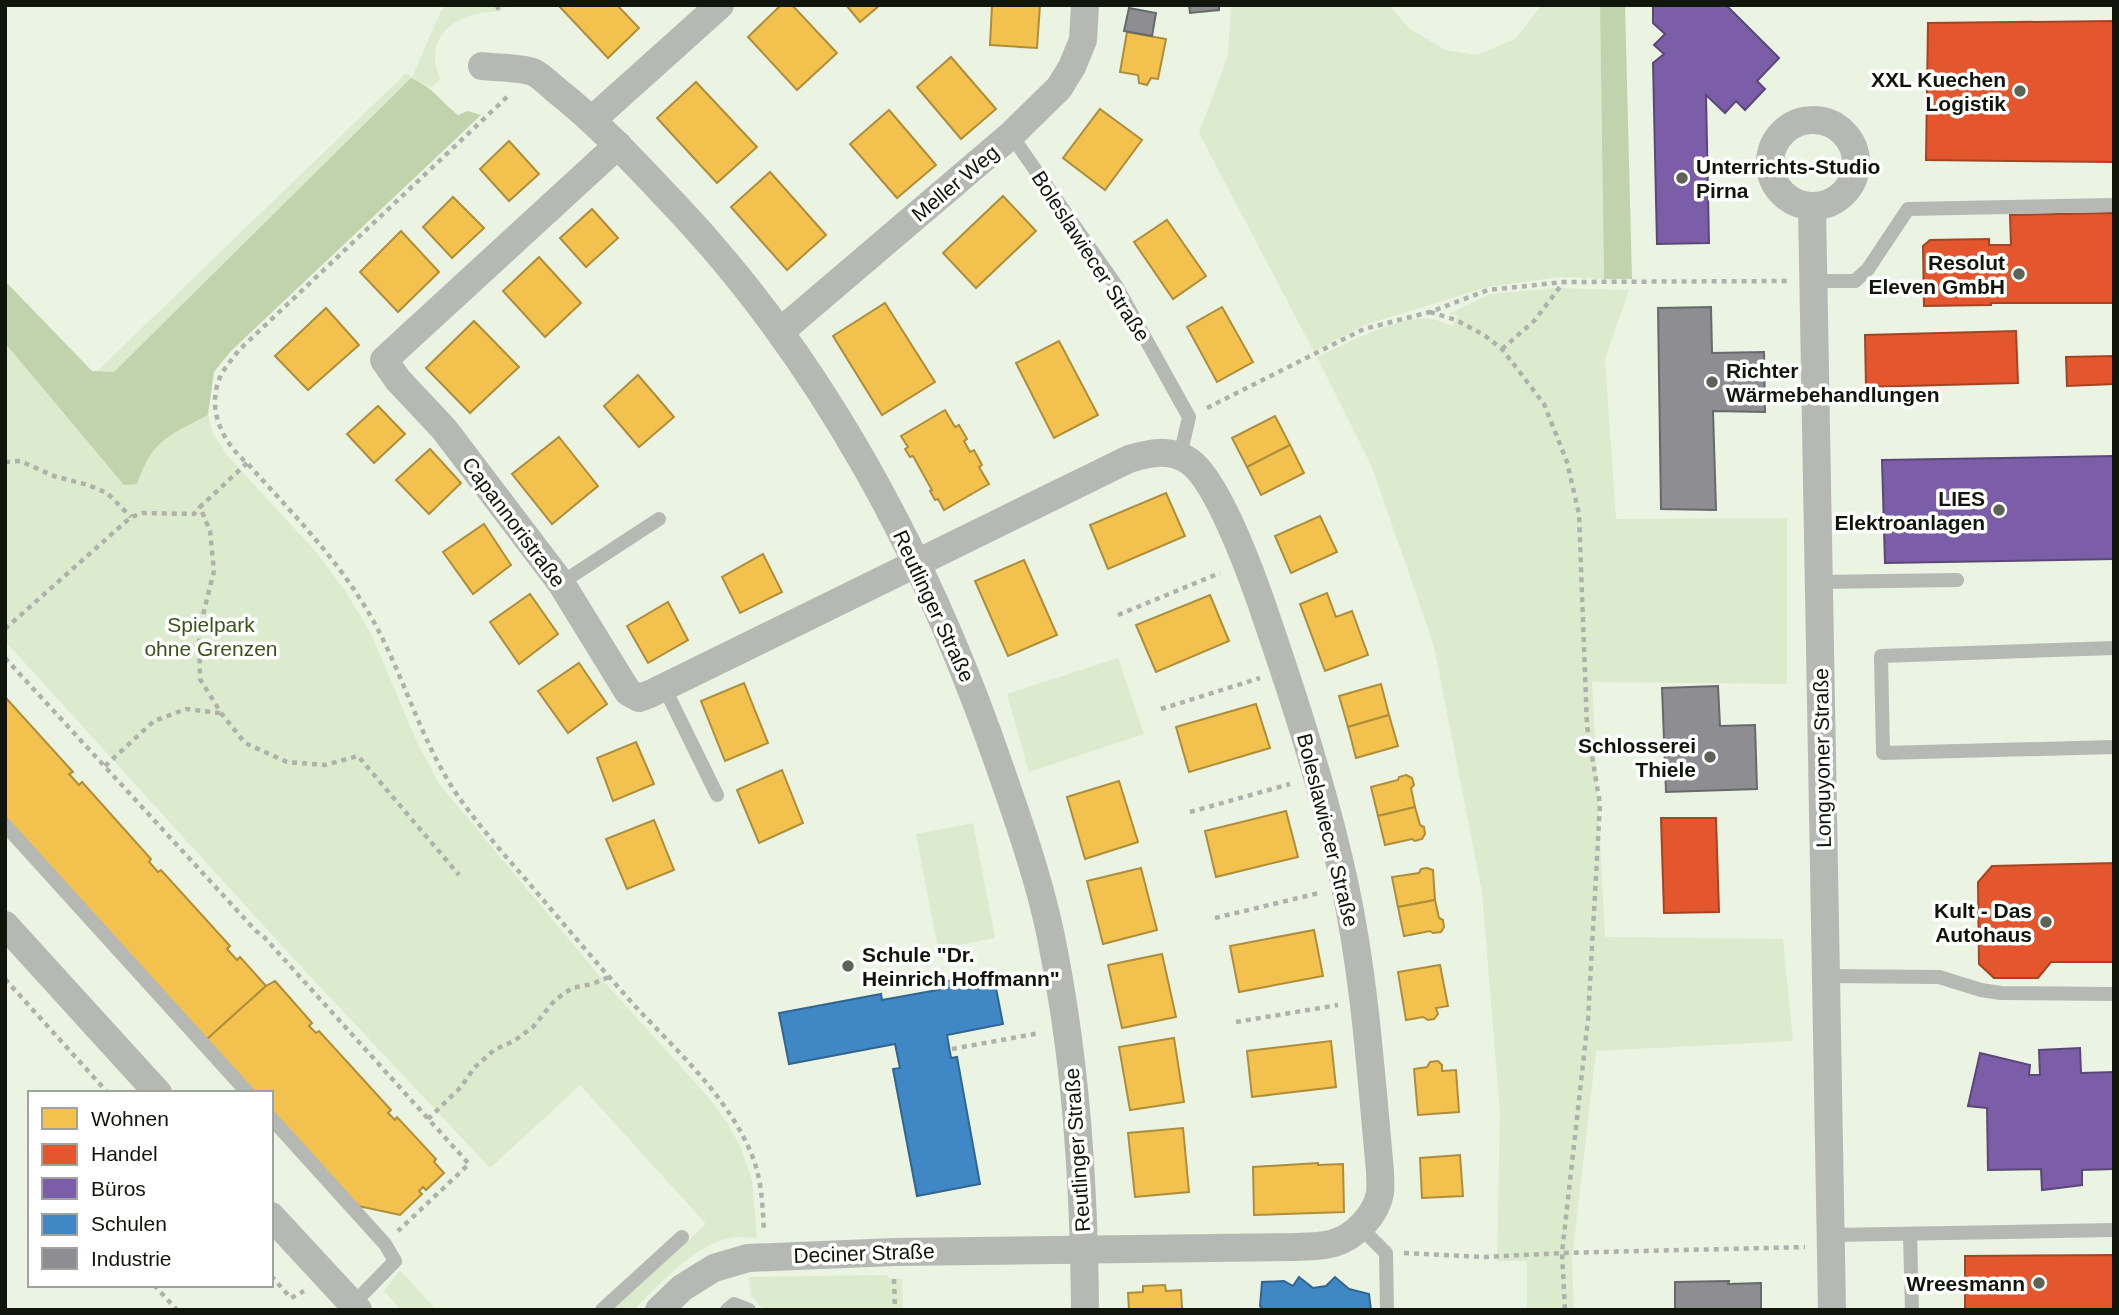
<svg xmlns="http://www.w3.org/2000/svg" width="2119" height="1315" viewBox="0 0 2119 1315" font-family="Helvetica,sans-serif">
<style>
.green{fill:#dcebcd}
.forest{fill:#c1d3ad}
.homes{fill:#f2c14e;stroke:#ae8e3a;stroke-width:2}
.shops{fill:#e4572e;stroke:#a54424;stroke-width:2}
.offices{fill:#7b5ea7;stroke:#5b4878;stroke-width:2}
.schools{fill:#3f88c5;stroke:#31668e;stroke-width:2}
.industry{fill:#8d8d92;stroke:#68696a;stroke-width:2}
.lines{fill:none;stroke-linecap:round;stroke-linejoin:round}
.path{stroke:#afb2ab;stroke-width:4.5;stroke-dasharray:5 5;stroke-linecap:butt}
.service{stroke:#b6b9b3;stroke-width:14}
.minor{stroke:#b6b9b3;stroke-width:28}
.poi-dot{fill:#5d6357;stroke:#fff;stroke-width:2.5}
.labels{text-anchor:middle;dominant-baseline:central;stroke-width:7;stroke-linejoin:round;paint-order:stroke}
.poi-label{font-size:21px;font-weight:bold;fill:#11160c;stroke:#fff;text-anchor:end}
.street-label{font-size:21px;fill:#11160c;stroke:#fff}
.park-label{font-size:21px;fill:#3a5318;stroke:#fff}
</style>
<rect width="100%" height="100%" fill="#ebf3e3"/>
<g class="green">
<path d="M447,5H507L499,12C472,9 434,25 435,58C435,65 438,73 440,80L431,87L415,80L167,373L189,425L208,415L213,434L227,455L316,552L346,592L371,634L417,742L439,784L608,986L710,1099L728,1124L741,1148L752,1180L757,1238C748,1238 738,1236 730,1238C691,1246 660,1285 633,1310H612L706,1224L580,1085L490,1168L294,959L5,641V343L35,377L89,379L406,73L412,77L441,11Z"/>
<polygon points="1231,5 1389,5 1409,28 1445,50 1476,55 1515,39 1542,5 1600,5 1604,279 1561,277 1488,287 1364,325 1314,352 1199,133 1228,56"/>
<path d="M1556,288L1629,290L1605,359L1616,519L1787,518V684L1592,682L1605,937L1783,939L1793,1041L1596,1051L1572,1259L1574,1310H1527V1261H1497L1500,1112L1482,892L1434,646L1372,467L1317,357C1347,344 1399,315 1432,319C1439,320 1447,324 1453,326L1458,316L1448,314L1490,294Z"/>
<polygon points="1118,658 1144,734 1029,772 1007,694"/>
<polygon points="973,823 995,938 938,949 916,834"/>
<polygon points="400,1270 436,1310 401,1310 384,1291"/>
<polygon points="887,1275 888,1278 902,1279 903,1310 764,1310 751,1296 749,1277"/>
</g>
<g class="forest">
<polygon points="1600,5 1625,5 1632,279 1604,279"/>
<path d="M411,78C435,89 439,100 458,115L468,111L481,115L231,351L214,372L208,415C168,436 152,440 137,484L124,485L5,343V281L92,371L114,372Z"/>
</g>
<g class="homes">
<polygon points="558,5 617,5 639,28 608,58"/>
<polygon points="781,5 792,5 837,53 797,90 748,37"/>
<polygon points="846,5 880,5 860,22"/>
<polygon points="992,5 1040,5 1037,48 990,45"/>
<polygon points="1127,32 1166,39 1158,79 1151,78 1147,85 1139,83 1138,75 1120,72"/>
<polygon points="951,57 996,109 961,139 917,87"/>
<polygon points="696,82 757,147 717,183 657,118"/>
<polygon points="1100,109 1142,140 1105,190 1063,158"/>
<polygon points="889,110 936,165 897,198 850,144"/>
<polygon points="509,141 539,174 509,201 480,169"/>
<polygon points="770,172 826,235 787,270 731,207"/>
<polygon points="1003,196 1036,231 976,288 943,253"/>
<polygon points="453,197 484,228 452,258 423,227"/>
<polygon points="592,209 618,238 586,267 560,238"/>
<polygon points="1167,220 1206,276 1173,299 1134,242"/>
<polygon points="401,231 439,272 398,312 360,272"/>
<polygon points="539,257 581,303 545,337 503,291"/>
<polygon points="885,303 935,382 882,415 833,336"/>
<polygon points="1222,307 1253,362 1217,382 1187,327"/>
<polygon points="326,308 359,345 308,390 275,356"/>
<polygon points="474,321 519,367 470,413 426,368"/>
<polygon points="1059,341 1098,415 1054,438 1016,363"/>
<polygon points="638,375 674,417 639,447 604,406"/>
<polygon points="378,406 405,434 374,463 347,434"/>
<polygon points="945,410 955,427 959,425 967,439 964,441 970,452 974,450 982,465 979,467 989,484 944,510 938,499 935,500 930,491 932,490 913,456 910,457 905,449 908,447 901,436"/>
<polygon points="1275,416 1290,445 1247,467 1232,438"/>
<polygon points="559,437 598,486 552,524 512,474"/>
<polygon points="1290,445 1304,473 1261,495 1247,467"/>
<polygon points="430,449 461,483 429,514 396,480"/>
<polygon points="1166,493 1185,536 1108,569 1090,525"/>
<polygon points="1320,516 1337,552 1291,573 1275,536"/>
<polygon points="484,524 511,565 473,594 443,552"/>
<polygon points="763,554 782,592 740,613 722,577"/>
<polygon points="1024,560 1057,635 1008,656 975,581"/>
<polygon points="1327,593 1336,617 1352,611 1368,655 1325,671 1300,604"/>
<polygon points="530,594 558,634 519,664 490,622"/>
<polygon points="1210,595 1229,641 1156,672 1136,625"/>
<polygon points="668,602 688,640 648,663 627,626"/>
<polygon points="579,663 607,704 568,733 538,691"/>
<polygon points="744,683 768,743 725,761 701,701"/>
<polygon points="1381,684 1389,715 1348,727 1339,696"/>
<polygon points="5,697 73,772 69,774 79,785 82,782 151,859 149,862 158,872 161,870 230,946 227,949 237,960 240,957 266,986 206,1040 5,817"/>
<polygon points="1256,704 1270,748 1189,772 1176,727"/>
<polygon points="1389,715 1398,746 1356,758 1348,727"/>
<polygon points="636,742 654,784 613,801 597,758"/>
<polygon points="782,770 803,823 759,843 737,790"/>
<polygon points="1406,775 1412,778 1414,785 1411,788 1415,807 1378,816 1371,787 1398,780 1399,777"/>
<polygon points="1119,781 1138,842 1085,859 1067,797"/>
<polygon points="1415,807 1420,825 1424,827 1425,834 1422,839 1415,841 1412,839 1385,845 1378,816"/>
<polygon points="1286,811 1298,857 1216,877 1205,831"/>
<polygon points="654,820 674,870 627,889 606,839"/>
<polygon points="1141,868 1157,930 1103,944 1087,881"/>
<polygon points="1427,868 1433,870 1435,900 1398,907 1392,877 1419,873 1421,869"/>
<polygon points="1435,900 1439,918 1443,920 1444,927 1441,932 1433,933 1430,931 1404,936 1398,907"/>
<polygon points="1314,930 1323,976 1239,992 1230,946"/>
<polygon points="1162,954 1176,1017 1122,1028 1108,965"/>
<polygon points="1440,965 1448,1006 1436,1008 1438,1014 1434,1019 1428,1020 1423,1017 1406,1020 1398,972"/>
<polygon points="275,981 312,1023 309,1026 316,1033 319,1031 391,1110 388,1113 395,1120 397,1117 436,1159 434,1162 444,1173 426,1190 423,1187 419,1191 422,1194 400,1215 349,1204 271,1115 271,1093 252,1093 206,1040 266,986"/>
<polygon points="1174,1038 1184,1102 1130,1110 1119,1047"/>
<polygon points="1331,1041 1336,1087 1252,1097 1247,1051"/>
<polygon points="1438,1061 1442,1065 1442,1071 1456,1070 1459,1112 1418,1115 1414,1069 1427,1067 1430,1062"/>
<polygon points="1183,1128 1189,1192 1135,1197 1128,1133"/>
<polygon points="1460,1155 1463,1196 1422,1198 1420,1158"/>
<polygon points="1318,1163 1318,1165 1343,1164 1344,1212 1254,1215 1253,1167"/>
<polygon points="1165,1285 1166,1291 1181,1290 1182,1308 1185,1310 1129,1310 1128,1293 1143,1292 1143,1286"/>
</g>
<g class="shops">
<polygon points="2114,21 2114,162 1926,160 1928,23"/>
<polygon points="2114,213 2114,303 1991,303 1991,305 1924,306 1923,246 1930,240 1989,239 1989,245 2011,245 2010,215"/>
<polygon points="2016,331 2018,383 1866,387 1865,335"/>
<polygon points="2114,356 2114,384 2067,386 2066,357"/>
<polygon points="1661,818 1716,818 1719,912 1664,913"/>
<polygon points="2114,863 2114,962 2051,962 2038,978 1994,978 1979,964 1978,882 1992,866"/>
<polygon points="2114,1255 2114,1310 1965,1310 1965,1256"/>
</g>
<g class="offices">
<polygon points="1653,5 1726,5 1779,58 1757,81 1765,89 1745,110 1736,101 1725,113 1706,95 1709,243 1657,244 1653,63 1664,54 1654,45 1665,34 1653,23"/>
<polygon points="2114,456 2114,559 1885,563 1882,460"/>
<polygon points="2080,1048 2081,1073 2114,1072 2114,1169 2082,1170 2082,1185 2042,1190 2041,1169 1988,1170 1987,1108 1968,1106 1980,1053 2030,1065 2029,1075 2040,1075 2039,1050"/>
</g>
<g class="schools">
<polygon points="993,973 1003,1024 947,1035 951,1058 957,1057 980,1184 917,1196 893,1069 900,1068 895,1044 789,1064 779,1013 881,994 882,1000 943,989 942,982"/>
<polygon points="1299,1277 1313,1288 1326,1286 1335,1277 1349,1289 1369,1294 1371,1310 1264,1310 1260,1306 1262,1282 1284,1281 1293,1286"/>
</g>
<g class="industry">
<polygon points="1189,5 1219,5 1219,10 1190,13"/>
<polygon points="1129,8 1156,13 1152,36 1124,31"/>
<polygon points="1711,307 1712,353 1764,352 1765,412 1713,411 1716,510 1661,509 1658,308"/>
<polygon points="1718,686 1720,726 1755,725 1757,789 1666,792 1662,688"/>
<polygon points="1729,1281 1728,1284 1761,1283 1761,1310 1675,1310 1675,1282"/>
</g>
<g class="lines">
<g class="path">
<polyline points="497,5 499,12"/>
<path d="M507,97L239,350C233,358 227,365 222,373C205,406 221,441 247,463C293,514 342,563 375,624C406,681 422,745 460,799C483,831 509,860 534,889C567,928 600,967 634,1005C674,1048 721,1090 747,1144C762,1175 762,1198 764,1231"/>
<polyline points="1430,312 1456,320 1484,335 1502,349 1544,404 1567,462 1579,514 1587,726 1600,804 1588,1019 1562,1253 1565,1310"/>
<polyline points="1502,349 1534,321 1563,283"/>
<polyline points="1207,408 1364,329 1430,312 1488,290 1564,282 1788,281"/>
<polyline points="5,462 20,461 54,476 88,485 107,493 131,517"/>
<polyline points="247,463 200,507 210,531 214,571 199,631 200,679 221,713 245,743 287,762 325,765 358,756 459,875"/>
<polyline points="1118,615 1220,573"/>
<polyline points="5,629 131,517 143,513 194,514 200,507"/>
<polyline points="5,658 256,931 264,937 469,1164 398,1231"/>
<polyline points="1161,709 1260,678"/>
<polyline points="105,766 154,721 186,709 220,713"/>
<polyline points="1190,812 1290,784"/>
<polyline points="1215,918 1319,893"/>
<polyline points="5,979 108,1093"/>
<polyline points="1236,1022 1338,1005"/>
<polyline points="952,1049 1040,1033"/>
<polyline points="428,1119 461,1087 474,1068 494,1050 514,1041 533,1027 555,1000 572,988 592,984 609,977"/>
<polyline points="1404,1253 1485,1257 1562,1253 1805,1247"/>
<polyline points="271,1276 291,1298 304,1291"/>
<polyline points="894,1279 895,1310"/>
<polyline points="154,1285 177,1310"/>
</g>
<g class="service">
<polyline points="1011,135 1115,284 1189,417 1180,456"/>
<polyline points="1814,281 1855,281 1868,269 1908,209 2114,205"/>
<polyline points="1819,582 1957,580"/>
<polyline points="561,583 659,519"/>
<polyline points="2114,648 1881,656 1883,753 2114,747"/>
<polyline points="664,687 717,795"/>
<polyline points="5,825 248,1093"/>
<polyline points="1826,976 1939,977 1981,990 2001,993 2114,994"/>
<polyline points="271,1118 385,1244 395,1261 353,1304"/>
<polyline points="1360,1227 1386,1253 1387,1310"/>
<polyline points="1910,1234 1912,1310"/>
<polyline points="1831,1235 2114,1230"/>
<polyline points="602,1310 682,1237"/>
<polyline points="727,1310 734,1304 749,1310"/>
</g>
<g class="minor">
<path d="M482,66C496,68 520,67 533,72C540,75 549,84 556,90C598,123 634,162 671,201C822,359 928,559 999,765C1018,819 1038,876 1050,932C1076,1057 1084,1183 1085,1310"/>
<polyline points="593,119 720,5"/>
<circle cx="1813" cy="163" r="43"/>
<path d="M618,145L384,360L398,380L444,429L561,583L628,692L639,698L650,694L1129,459C1149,453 1170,448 1189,461C1217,480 1249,568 1261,602C1293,695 1324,789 1345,886C1365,980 1371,1076 1380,1171C1380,1178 1381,1186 1380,1193C1376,1215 1355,1237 1334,1243C1322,1247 1308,1246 1295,1247L894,1252L748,1258L714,1268L682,1288L659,1310"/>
<polyline points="1812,206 1832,1310"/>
<polyline points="781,331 1011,135 1059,88 1072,67 1083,40 1085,5"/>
<polyline points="5,925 158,1093"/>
<polyline points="271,1216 358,1310"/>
</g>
</g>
<g class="poi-dot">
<circle cx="2020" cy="91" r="7"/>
<circle cx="1682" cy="178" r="7"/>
<circle cx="2019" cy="274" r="7"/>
<circle cx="1712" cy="382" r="7"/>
<circle cx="1999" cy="510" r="7"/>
<circle cx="1710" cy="757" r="7"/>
<circle cx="2046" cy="922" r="7"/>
<circle cx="848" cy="966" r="7"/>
<circle cx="2039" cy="1283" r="7"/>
</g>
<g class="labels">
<g class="poi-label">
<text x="2006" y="79">XXL Kuechen<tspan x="2006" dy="24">Logistik</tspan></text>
<text x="1696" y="166" text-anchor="start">Unterrichts-Studio<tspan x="1696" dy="24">Pirna</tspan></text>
<text x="2005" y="262">Resolut<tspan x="2005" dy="24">Eleven GmbH</tspan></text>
<text x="1726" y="370" text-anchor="start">Richter<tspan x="1726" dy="24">Wärmebehandlungen</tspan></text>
<text x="1985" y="498">LIES<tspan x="1985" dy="24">Elektroanlagen</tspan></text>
<text x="1696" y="745">Schlosserei<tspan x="1696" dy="24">Thiele</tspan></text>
<text x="2032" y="910">Kult - Das<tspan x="2032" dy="24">Autohaus</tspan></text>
<text x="862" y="954" text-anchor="start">Schule "Dr.<tspan x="862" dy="24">Heinrich Hoffmann"</tspan></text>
<text x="2025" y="1283">Wreesmann</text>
</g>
<g class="street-label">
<text transform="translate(955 183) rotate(-40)">Meller Weg</text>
<text transform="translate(1091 256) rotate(57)">Boleslawiecer Straße</text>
<text transform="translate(514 522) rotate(53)">Capannoristraße</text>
<text transform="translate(934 606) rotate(65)">Reutlinger Straße</text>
<text transform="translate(1822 758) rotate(-91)">Longuyoner Straße</text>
<text transform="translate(1328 830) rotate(76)">Boleslawiecer Straße</text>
<text transform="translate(1077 1150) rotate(-94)">Reutlinger Straße</text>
<text transform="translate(864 1253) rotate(-2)">Deciner Straße</text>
</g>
<g class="park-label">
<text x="211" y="624">Spielpark<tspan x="211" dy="24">ohne Grenzen</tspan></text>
</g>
</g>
<rect width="2119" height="1315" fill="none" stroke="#11160c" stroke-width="14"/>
<rect x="28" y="1091" width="245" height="196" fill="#ffffff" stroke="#a0a29e" stroke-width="2"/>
<rect x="42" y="1108" width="35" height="21" fill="#f2c14e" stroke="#a0a29e" stroke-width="2"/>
<text x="91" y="1126" font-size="21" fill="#11160c">Wohnen</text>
<rect x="42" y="1144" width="35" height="21" fill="#e4572e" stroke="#a0a29e" stroke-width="2"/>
<text x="91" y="1161" font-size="21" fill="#11160c">Handel</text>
<rect x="42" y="1178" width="35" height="21" fill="#7b5ea7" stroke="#a0a29e" stroke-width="2"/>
<text x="91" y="1196" font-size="21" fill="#11160c">Büros</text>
<rect x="42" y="1214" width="35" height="21" fill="#3f88c5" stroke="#a0a29e" stroke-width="2"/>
<text x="91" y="1231" font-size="21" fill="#11160c">Schulen</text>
<rect x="42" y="1248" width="35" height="21" fill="#8d8d92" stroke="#a0a29e" stroke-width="2"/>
<text x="91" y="1266" font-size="21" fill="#11160c">Industrie</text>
</svg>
